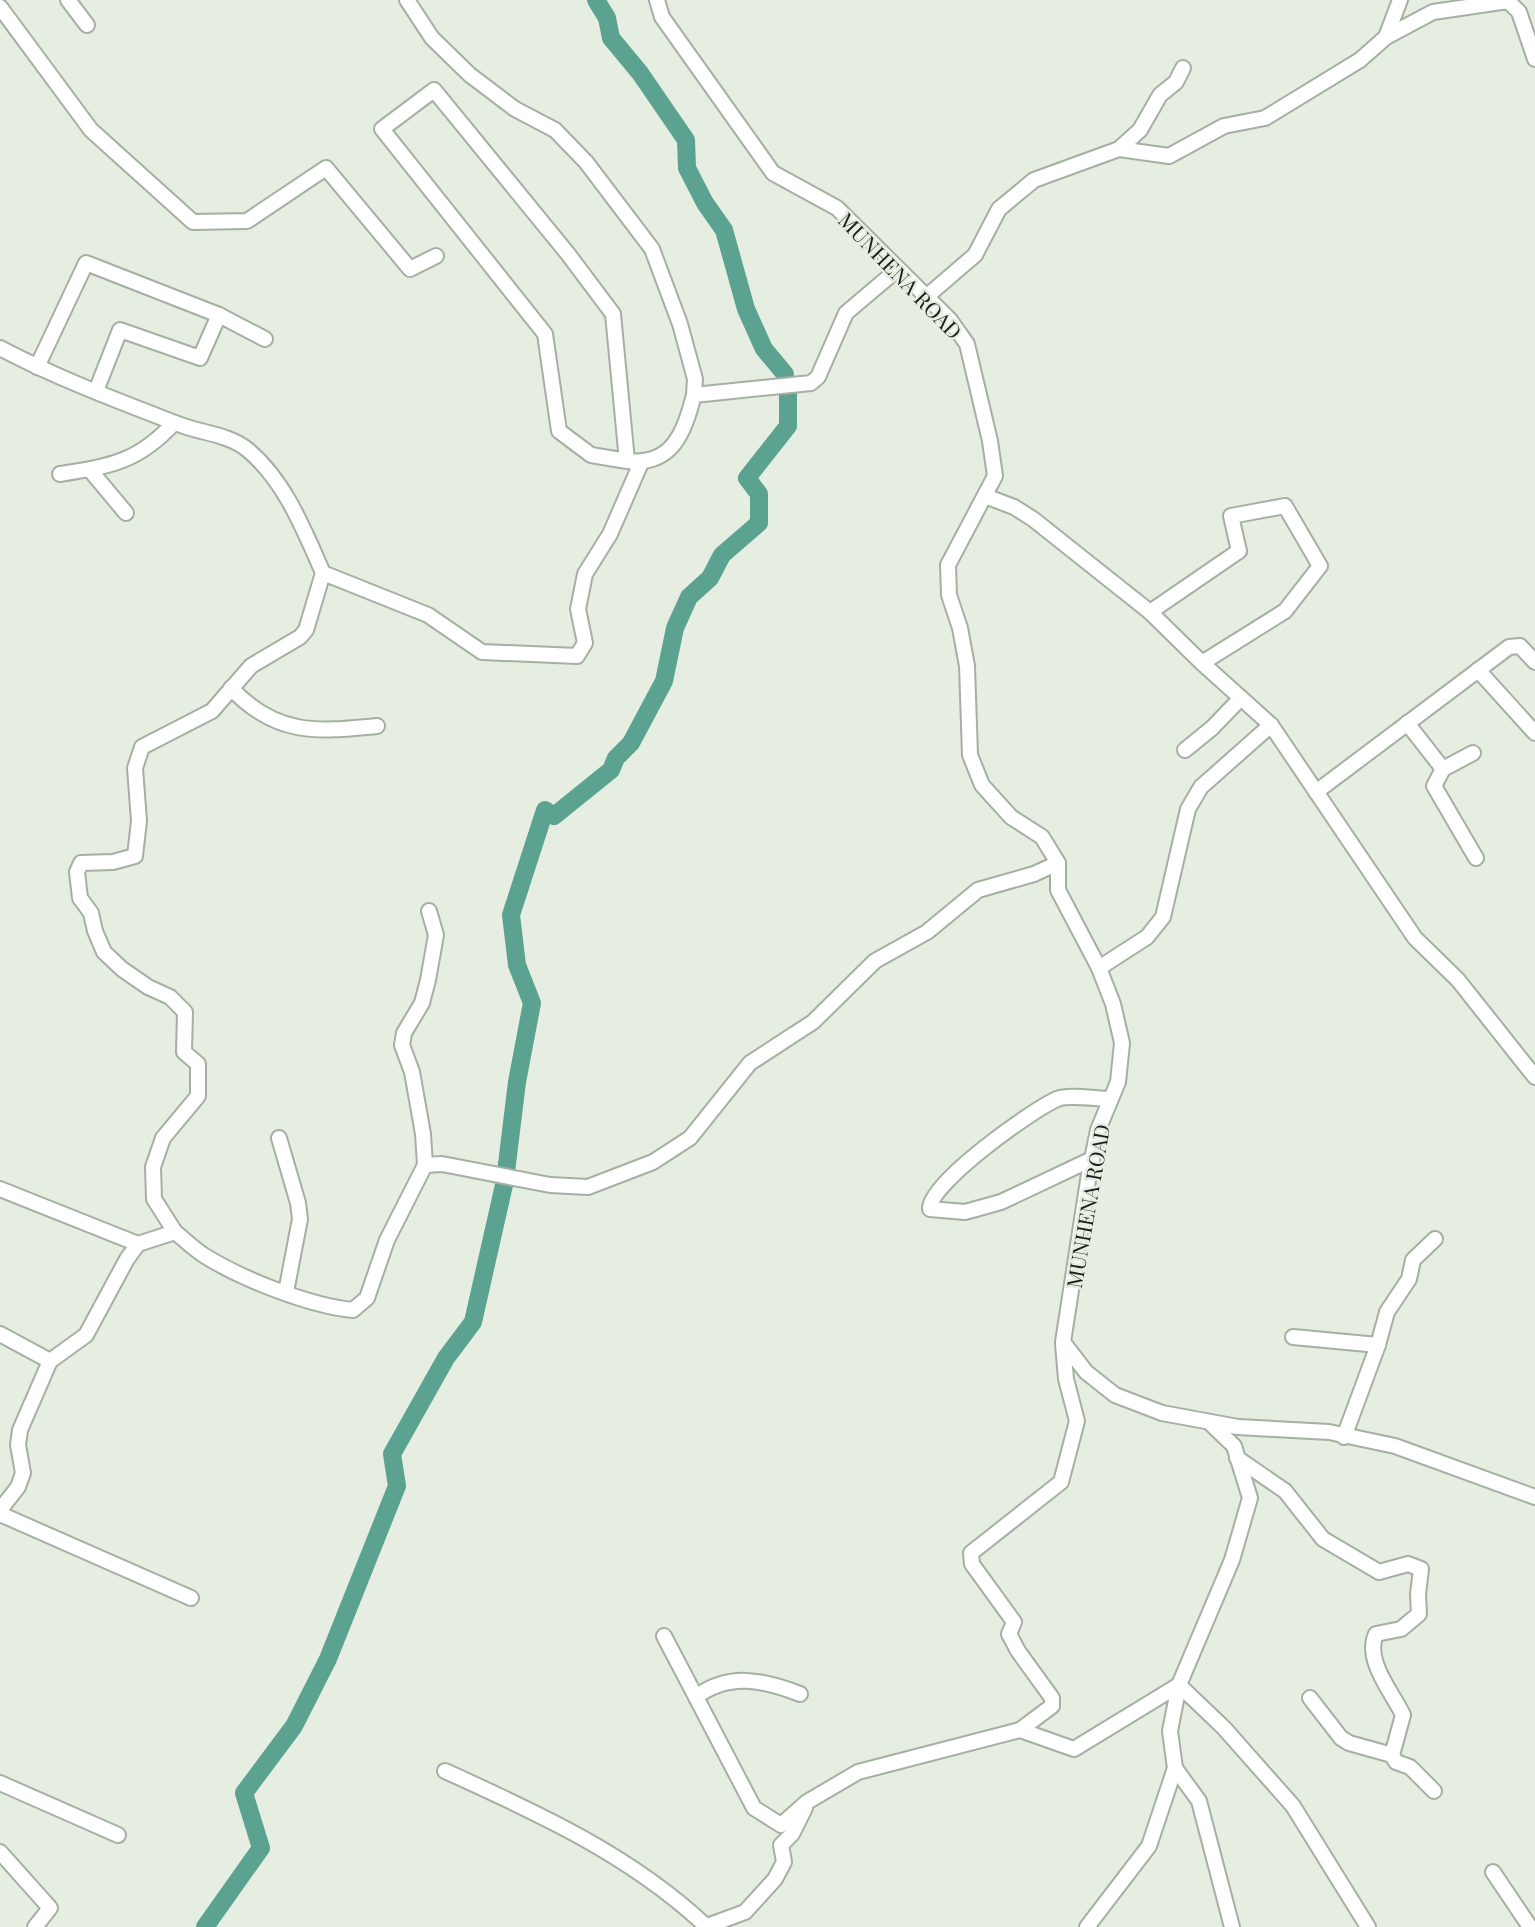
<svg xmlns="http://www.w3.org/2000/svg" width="1535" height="1927" viewBox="0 0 1535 1927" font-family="'Playfair Display',serif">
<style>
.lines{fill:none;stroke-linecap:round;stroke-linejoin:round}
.river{stroke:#5ba290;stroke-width:18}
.minor-casing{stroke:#a6afa3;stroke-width:18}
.minor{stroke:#fff;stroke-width:14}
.labels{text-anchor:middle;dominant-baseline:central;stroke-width:5;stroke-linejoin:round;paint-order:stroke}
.street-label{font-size:21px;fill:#1b1e1a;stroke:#e5eee1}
</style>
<rect width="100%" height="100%" fill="#e5eee1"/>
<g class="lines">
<g class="river">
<polyline points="596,0 607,18 611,38 640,73 686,140 687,168 705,203 724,230 746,309 764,349 785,374"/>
<polyline points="506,1172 517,1082 532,1003 517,965 511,915 545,810 554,816 611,770 616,758 631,743 664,681 675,628 689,597 710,578 722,555 759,523 759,494 747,478 788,426 788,392"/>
<polyline points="205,1927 261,1848 244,1793 294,1726 328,1659 397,1486 392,1454 446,1358 473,1322 504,1185"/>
</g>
<defs>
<g id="minor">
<polyline points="68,0 87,25"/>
<polyline points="407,0 432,38 470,75 515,109 555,130 586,162 652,249 680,324 695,379 694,395"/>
<polyline points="657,0 662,17 773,173 837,208 950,320 967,344 990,441 995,476 948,565 949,595 960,628 967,666 970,755 982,785 1011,817 1042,837 1058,863 1058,890 1099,968 1113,1004 1122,1043 1118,1082 1098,1130 1089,1174 1063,1342 1086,1372 1115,1395 1162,1413 1238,1427 1329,1432 1395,1446 1535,1497"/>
<polyline points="0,7 91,130 193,222 247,221 326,168 410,269 436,256"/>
<polyline points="1386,37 1400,0"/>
<polyline points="1119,149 1140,130 1160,95 1176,82 1183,68"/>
<polyline points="926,297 975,255 999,209 1034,180 1119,149 1169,156 1224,126 1265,118 1360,60 1386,37 1433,12 1508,1 1519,12 1535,59"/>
<path d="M0,348C57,378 118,401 178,424C200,433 229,434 248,450C285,481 304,530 323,573L428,615L482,652L577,656L585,643L578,609L585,574L610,534L641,463"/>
<polyline points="37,367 86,263 219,315 265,339"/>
<polyline points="96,391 120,330 200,358 219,315"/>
<path d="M627,461L591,455L559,431L545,334L382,129L434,90L568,254L613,314L627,461C673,466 684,432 694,395L811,383L818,377L846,313L898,269"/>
<polyline points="90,470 126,513"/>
<path d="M60,474C111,466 138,462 174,423"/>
<polyline points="985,496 1014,507 1033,519 1150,612 1202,663 1271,725 1415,938 1458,980 1535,1077"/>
<polyline points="1150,612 1239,551 1231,516 1285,506 1320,566 1285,611 1202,663"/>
<polyline points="1478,670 1535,733"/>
<path d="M231,688C276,736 317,732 377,726"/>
<polyline points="1407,723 1443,769 1473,753"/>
<polyline points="1185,750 1212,728 1241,698"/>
<polyline points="1443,769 1434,786 1476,858"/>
<polyline points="1316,792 1509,647 1520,646 1535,662"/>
<polyline points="1099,968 1147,937 1163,917 1188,809 1201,787 1271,725"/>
<polyline points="279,1138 298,1203 300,1219 286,1292"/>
<path d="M1092,1159L1001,1202L965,1212L930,1209C928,1184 1032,1110 1057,1099C1068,1094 1097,1099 1110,1099"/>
<polyline points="425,1165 423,1134 412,1072 402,1045 404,1033 422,1003 428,980 436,935 429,911"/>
<path d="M0,1189L138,1244L175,1232C185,1240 194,1249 205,1256C242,1279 310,1306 353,1310L367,1298L387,1240L425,1165L442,1164L550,1185L588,1187L653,1162L690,1138L750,1063L813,1022L875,961L927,932L978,890L1034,874L1058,863"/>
<polyline points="175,1232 154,1199 153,1167 163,1138 198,1096 198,1064 184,1052 185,1012 170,997 148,987 122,969 104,952 95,931 91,913 80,898 77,872 81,863 113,862 135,856 139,821 135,768 142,747 212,711 251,666 300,637 306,630 323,573"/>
<polyline points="0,1334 50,1361"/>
<polyline points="1293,1337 1378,1345"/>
<polyline points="1344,1437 1378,1345 1387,1312 1409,1279 1413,1260 1435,1239"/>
<path d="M1237,1458L1285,1491L1323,1539L1379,1572L1408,1564L1421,1569L1418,1594L1419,1614L1401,1629L1376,1634C1364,1660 1392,1692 1403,1715L1392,1755L1396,1762L1410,1767L1434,1791"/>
<polyline points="0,1510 18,1487 23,1473 18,1445 20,1430 50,1361 86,1335 127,1259 138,1244"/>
<polyline points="0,1514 191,1598"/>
<polyline points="664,1636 754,1808 781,1825 807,1802 858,1772 1020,1730 1074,1749 1179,1685 1224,1728 1293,1806 1368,1927"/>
<path d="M696,1697C729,1672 764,1680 800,1694"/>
<polyline points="1310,1698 1341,1738 1349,1743 1392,1755"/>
<polyline points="1020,1730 1052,1706 1052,1698 1018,1651 1009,1634 1014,1622 972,1564 971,1553 1061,1482 1077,1421 1066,1379 1063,1344"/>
<polyline points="1175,1768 1199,1801 1232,1927"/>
<path d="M445,1771C538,1813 632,1856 707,1927"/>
<polyline points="0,1783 118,1835"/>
<polyline points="0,1852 50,1908 35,1927"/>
<polyline points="1493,1872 1530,1927"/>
<polyline points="707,1926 745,1912 775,1879 784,1862 781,1845 792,1834 805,1808"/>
<polyline points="1087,1927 1149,1846 1175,1768 1170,1731 1179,1685 1232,1560 1250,1498 1234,1446 1209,1422"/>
</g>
</defs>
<use href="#minor" class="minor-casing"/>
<use href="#minor" class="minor"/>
</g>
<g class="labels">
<g class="street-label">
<text transform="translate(901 275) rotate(46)">MUNHENA ROAD</text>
<text transform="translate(1087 1206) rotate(-80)">MUNHENA ROAD</text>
</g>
</g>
</svg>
